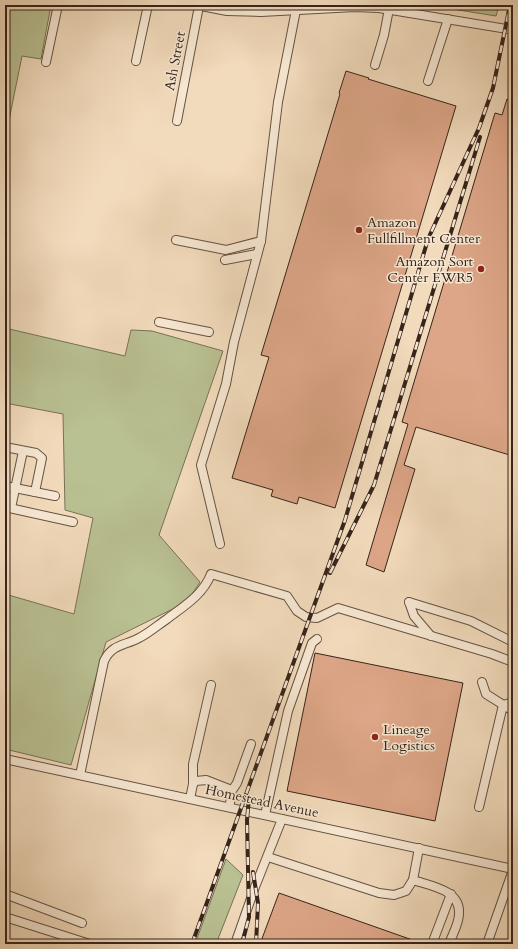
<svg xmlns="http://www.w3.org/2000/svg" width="518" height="949" viewBox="0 0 518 949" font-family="Cardo,serif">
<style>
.green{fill:#b9c092;stroke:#787256}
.building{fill:#dda688;stroke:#37241b}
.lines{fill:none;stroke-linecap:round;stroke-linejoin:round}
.minor-casing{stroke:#665243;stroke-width:10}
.minor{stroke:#f7e8d3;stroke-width:8}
.rail-casing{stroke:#37241b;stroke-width:4}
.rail{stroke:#f7e8d3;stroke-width:2.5;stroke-dasharray:8;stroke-linecap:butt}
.poi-dot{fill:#8f2418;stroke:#f7e8d3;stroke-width:1.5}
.labels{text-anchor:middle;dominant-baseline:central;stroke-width:3;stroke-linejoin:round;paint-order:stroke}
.street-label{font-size:14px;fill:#37241b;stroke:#f7e8d3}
.poi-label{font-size:14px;fill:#37241b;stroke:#f7e8d3;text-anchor:start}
</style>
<rect width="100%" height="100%" fill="#f2dbbc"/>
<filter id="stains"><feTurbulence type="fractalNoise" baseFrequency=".005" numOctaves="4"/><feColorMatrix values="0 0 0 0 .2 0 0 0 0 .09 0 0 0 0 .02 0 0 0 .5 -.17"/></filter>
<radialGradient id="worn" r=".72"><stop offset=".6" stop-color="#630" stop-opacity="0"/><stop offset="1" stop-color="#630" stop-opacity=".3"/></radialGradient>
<g class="green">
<polygon points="5,5 51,5 41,59 22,56 5,140"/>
<polygon points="427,5 499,5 496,16"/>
<polygon points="5,328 125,356 131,330 152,331 223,351 159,535 200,582 187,602 106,642 71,765 5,749 5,594 74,614 93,518 65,510 63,414 5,403"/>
<polygon points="226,859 243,875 216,944 195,944"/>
</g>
<g class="building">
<polygon points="346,71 369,78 368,79 456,106 335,508 299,497 297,504 271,496 273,490 232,478 269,357 261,355 340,94 339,93"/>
<polygon points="507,99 513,101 513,456 416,427 404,465 415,469 384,572 366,565 408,424 402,422 495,113 502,115"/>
<polygon points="315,653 463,683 435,821 287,791"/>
<polygon points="279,893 421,943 421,944 260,944"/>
</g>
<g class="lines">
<defs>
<g id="minor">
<polyline points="196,5 227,11 261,12 355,7 379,8 513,30"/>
<polyline points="136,61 148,5"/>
<polyline points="46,62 58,5"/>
<polyline points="375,65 384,35 389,9"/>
<polyline points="428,81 448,19"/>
<polyline points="177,121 199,6"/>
<polyline points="176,240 226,250 261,241"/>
<polyline points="225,260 257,254"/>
<polyline points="159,322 209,332"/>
<polyline points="5,447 36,453 42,458 35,492"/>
<polyline points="5,486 55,496"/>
<polyline points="5,507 73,522"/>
<polyline points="11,508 23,451"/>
<polyline points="220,544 201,465 226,384 234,342 261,241 278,102 296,10"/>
<polyline points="409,602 471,621 513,642"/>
<polyline points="409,602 414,616 431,636"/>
<polyline points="482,682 486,694 513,711"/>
<polyline points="503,705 513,702"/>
<polyline points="5,759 513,869"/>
<path d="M80,775L104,661C112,644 124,646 139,638C149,633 158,625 167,619C184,606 203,595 211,574L287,596L297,611L306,617L317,618L338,608L492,654L513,662"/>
<path d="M193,784L196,781L206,780L229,789C232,795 231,801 229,807"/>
<polyline points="231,792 237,783 251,744"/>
<polyline points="190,799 193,784 193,764 211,685"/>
<polyline points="479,807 503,705"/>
<polyline points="265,815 288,711 312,643 317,639"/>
<polyline points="268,857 379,893 394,895 406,891 413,880 419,848"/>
<path d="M413,880C431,886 461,890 459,914C459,924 452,935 449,944"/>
<polyline points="5,894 82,923"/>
<polyline points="5,917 90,944"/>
<polyline points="235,944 255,887 282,819"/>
<polyline points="432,944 451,894"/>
<polyline points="487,944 513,870"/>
</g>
</defs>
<use href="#minor" class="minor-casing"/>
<use href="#minor" class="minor"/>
<defs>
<g id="rail">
<polyline points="330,573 374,485 480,137"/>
<polyline points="253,872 258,903 256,944"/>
<polyline points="192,944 345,520 428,239 479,128 493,88 510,5"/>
<polyline points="242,944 249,917 247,820 249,798"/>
</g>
</defs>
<use href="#rail" class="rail-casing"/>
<use href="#rail" class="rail"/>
</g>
<g class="poi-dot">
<circle cx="359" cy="230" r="4"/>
<circle cx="481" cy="269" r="4"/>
<circle cx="375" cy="737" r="4"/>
</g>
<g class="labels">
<g class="street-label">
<text transform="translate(175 61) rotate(-79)">Ash Street</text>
<text transform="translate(262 801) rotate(12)">Homestead Avenue</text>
</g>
<g class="poi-label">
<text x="367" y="222">Amazon<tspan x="367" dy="16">Fullfillment Center</tspan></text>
<text x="473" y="261" text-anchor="end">Amazon Sort<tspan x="473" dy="16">Center EWR5</tspan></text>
<text x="383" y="729">Lineage<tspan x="383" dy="16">Logistics</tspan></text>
</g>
</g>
<rect width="518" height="949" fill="none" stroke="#f2dbbc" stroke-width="20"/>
<rect x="6" y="6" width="506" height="937" fill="none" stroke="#37241b" stroke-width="2"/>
<rect x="10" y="10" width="498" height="929" fill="none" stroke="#37241b"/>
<rect width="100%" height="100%" filter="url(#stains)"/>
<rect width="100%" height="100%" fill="url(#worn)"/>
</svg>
